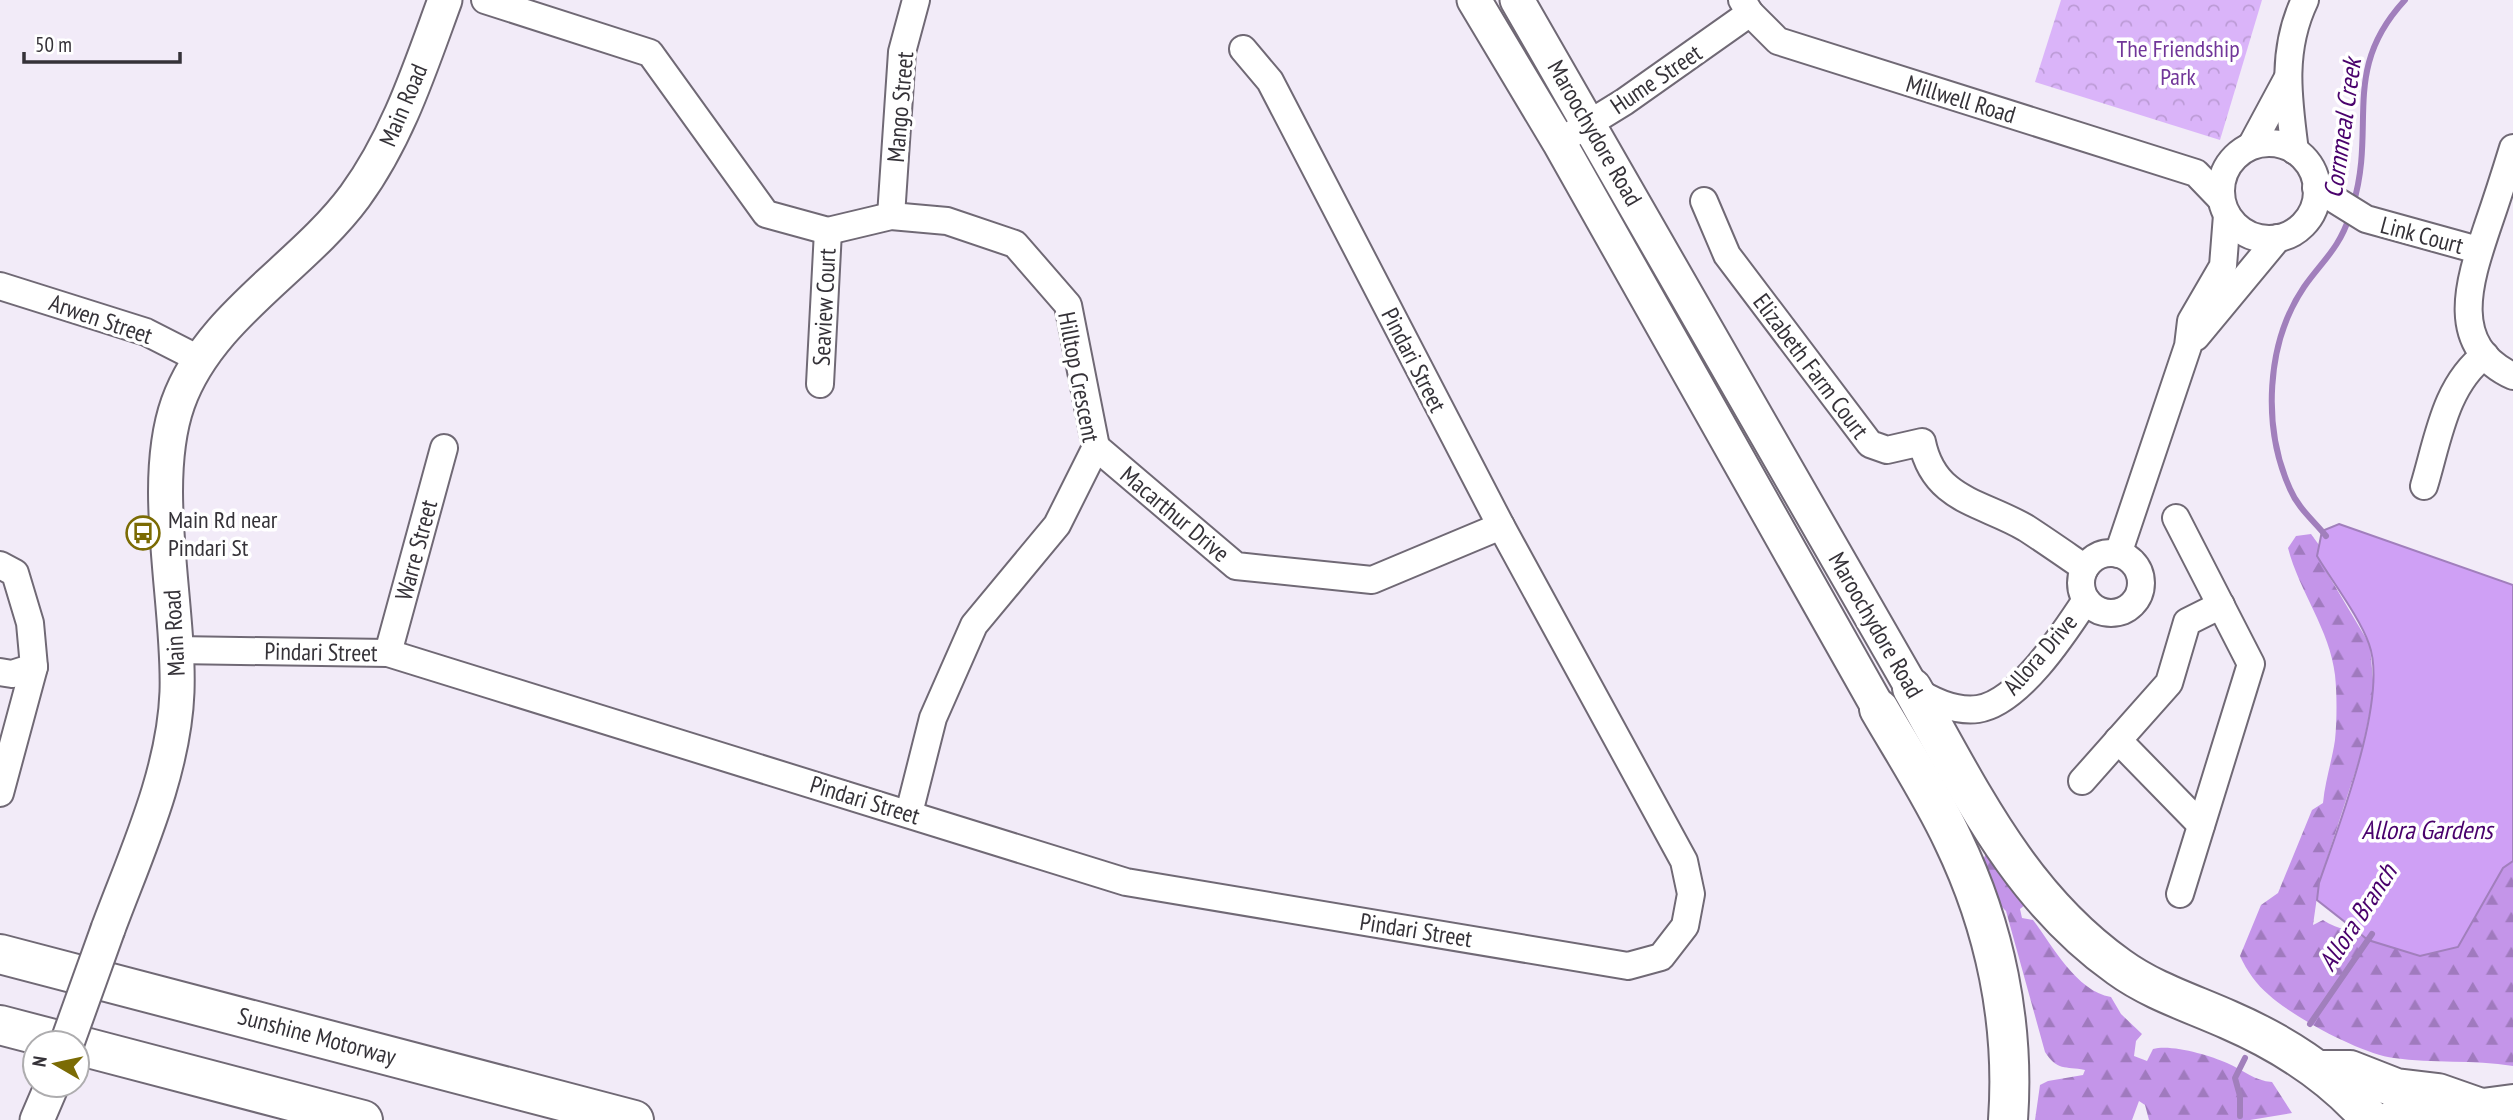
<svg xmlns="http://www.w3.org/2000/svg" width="2513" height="1120" viewBox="0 0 2513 1120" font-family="'PT Sans Narrow',sans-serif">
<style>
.forest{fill:url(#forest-firs)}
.park{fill:url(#park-crowns)}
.water{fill:#cfa0f5;stroke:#a17fbc;stroke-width:2}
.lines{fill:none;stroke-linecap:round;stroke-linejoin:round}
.stream{stroke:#a17fbc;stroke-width:6}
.minor-casing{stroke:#706975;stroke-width:30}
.major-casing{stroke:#706975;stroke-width:37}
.highway-casing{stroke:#706975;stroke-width:42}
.minor{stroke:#fff;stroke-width:26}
.major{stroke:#fff;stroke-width:33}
.highway{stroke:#fff;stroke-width:38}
.major-bridge-casing{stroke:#706975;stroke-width:37;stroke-linecap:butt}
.major-bridge{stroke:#fff;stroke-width:33}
.labels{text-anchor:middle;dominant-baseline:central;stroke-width:7;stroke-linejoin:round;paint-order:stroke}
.park-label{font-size:24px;fill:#713699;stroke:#fff}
.street-label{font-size:24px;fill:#353238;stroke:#fff}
.poi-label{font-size:24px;fill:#353238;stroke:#fff;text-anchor:start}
.water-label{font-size:26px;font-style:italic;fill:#49016c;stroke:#fff}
</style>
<defs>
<pattern id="forest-firs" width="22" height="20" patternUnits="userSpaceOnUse" patternTransform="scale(1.75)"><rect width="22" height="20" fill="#c495e9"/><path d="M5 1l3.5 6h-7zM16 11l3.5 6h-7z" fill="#a07abe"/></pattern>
<pattern id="park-crowns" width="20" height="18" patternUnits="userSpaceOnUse" patternTransform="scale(1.75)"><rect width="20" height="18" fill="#dab4f9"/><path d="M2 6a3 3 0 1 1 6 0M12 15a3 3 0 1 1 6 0" fill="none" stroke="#bc9bd6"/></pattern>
</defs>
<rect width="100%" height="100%" fill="#f2ebf8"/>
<g class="forest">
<path d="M2311,534L2319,545L2317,556L2370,645L2374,692L2361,754L2319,883L2313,925L2323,920C2338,930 2358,932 2368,940L2513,861V1066C2473,1059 2433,1064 2394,1058C2361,1054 2293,1017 2269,995C2256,984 2247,971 2240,956L2261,905L2278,893L2312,810L2323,803C2325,781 2332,761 2335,740C2337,720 2337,694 2335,675C2330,630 2299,591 2288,548L2296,536Z"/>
<path d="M1986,853L1994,856L2026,904L2020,909L2022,918L2033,920C2053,946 2076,991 2111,997L2121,1014L2142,1034L2136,1041L2134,1056L2147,1061L2153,1049C2171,1044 2209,1055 2227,1063C2243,1070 2255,1081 2272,1082L2292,1113L2250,1120H2149L2145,1105L2139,1101L2132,1120H2035L2040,1085L2048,1081L2083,1075L2085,1070C2065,1066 2057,1071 2045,1052L2006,911C1990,897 1993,872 1982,863Z"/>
</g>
<polygon class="park" points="2061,0 2262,0 2220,140 2035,82"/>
<path class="water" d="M2339,524L2513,585V861L2503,868L2458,947L2420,956L2368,940L2317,900L2319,883C2338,827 2389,698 2369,644C2360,618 2332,581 2317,556L2322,531Z"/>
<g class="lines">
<g class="stream">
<path d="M2353,205C2377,125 2340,70 2405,0"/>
<path d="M2326,536C2313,520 2298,508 2290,489C2262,427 2266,343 2304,287C2323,260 2339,249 2350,215"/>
<polyline points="2310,1024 2372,934"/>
<polyline points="2240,1116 2240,1096 2235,1078 2245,1058"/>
</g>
<defs>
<g id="minor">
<polyline points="485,0 650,53 766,214 828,231 891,216 947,221 1015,244 1068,305 1096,447 1057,525 974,625 933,718 909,813"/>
<polyline points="1742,0 1750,13 1778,41 2196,173 2221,199"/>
<polyline points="1559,142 1624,102 1750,13"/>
<circle cx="2269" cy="191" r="48"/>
<polyline points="2251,146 2286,81"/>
<path d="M2513,148C2505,174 2497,199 2488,225C2470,279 2446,345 2513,376"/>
<path d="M2295,151C2288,98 2281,50 2305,0"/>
<polyline points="2316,188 2366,219 2478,250"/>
<path d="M1704,201L1727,255L1870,444L1887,450L1922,442C1934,501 1982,502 2026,528C2046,541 2066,555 2085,568"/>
<polyline points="891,216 902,52 916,0"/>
<polyline points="0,286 146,332 199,359"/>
<polyline points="2196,337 2278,238"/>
<polyline points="820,384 828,231"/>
<polyline points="1096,447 1236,566 1372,580 1501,526"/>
<path d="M2424,486C2438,440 2445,385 2485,355"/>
<polyline points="2176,518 2251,664 2180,894"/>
<circle cx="2111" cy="583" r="30"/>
<polyline points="2118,554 2188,346 2191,321 2223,266 2227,215"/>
<polyline points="0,565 15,573 30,623 34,667 0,793"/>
<polyline points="175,650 388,653 1126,882 1628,966 1661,957 1685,926 1691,894 1684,861 1501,526 1270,81 1243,49"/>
<polyline points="388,653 444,448"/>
<polyline points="0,672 12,674 34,667"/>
<path d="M1912,688C1930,700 1955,712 1978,709C2019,703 2065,632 2086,600"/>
<polyline points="2118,740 2201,825"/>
<polyline points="2082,781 2169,683 2187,622 2221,605"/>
</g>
<g id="major">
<polyline points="1474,0 1559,142 1879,709"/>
<polyline points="1517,0 1912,688"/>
<path d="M108,929C136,854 174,773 177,692C180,605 149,485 178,403C209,316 302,268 355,196C398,137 420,68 445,0"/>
<polyline points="37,1120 52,1085"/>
</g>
<g id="highway">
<path d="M1912,688C1971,792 2019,896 2119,967C2152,991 2191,1003 2229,1020C2282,1043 2333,1076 2371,1120"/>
<path d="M1879,709C1904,752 1932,795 1953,840C1995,927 2015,1023 2008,1120"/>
<polyline points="0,954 634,1120"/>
<polyline points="0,1025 69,1043"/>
<polyline points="77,1045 363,1120"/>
<polyline points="2318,1070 2350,1070 2396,1088 2438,1093 2478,1107"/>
<polyline points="2393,1120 2513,1104"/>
</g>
</defs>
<use href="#minor" class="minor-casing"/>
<use href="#major" class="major-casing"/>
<use href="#highway" class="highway-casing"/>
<use href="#minor" class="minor"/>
<use href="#major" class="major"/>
<use href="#highway" class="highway"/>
<defs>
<polyline id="major-bridge" points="67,1043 108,929"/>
</defs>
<use href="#major-bridge" class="major-bridge-casing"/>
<use href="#major-bridge" class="major-bridge"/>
</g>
<defs>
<symbol id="bus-ring" viewBox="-11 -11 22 22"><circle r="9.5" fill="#fff" stroke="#7b6b04" stroke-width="1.5"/><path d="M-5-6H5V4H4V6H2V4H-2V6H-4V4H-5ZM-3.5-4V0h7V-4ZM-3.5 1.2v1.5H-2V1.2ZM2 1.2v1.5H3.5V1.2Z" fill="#7b6b04"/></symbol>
</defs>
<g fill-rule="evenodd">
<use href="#bus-ring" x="124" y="514" width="38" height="38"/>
</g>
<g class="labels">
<g class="park-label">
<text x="2178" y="48">The Friendship<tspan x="2178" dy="28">Park</tspan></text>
</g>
<g class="street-label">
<text transform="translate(1656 79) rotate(-34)">Hume Street</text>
<text transform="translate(1961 99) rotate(17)">Millwell Road</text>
<text transform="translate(403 105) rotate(-67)">Main Road</text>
<text transform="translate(900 107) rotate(-85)">Mango Street</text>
<text transform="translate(1595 133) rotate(60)">Maroochydore Road</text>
<text transform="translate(2422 235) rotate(15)">Link Court</text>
<text transform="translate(824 307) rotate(-87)">Seaview Court</text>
<text transform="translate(101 319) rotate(19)">Arwen Street</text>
<text transform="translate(1414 360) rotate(63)">Pindari Street</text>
<text transform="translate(1811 366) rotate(53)">Elizabeth Farm Court</text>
<text transform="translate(1079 377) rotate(79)">Hilltop Crescent</text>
<text transform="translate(1175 514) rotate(40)">Macarthur Drive</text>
<text transform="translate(416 550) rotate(-75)">Warre Street</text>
<text transform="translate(1876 625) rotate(60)">Maroochydore Road</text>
<text transform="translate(174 633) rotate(-93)">Main Road</text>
<text transform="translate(321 652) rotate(1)">Pindari Street</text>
<text transform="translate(2040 654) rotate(-49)">Allora Drive</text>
<text transform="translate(865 800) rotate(17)">Pindari Street</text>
<text transform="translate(1416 930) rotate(9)">Pindari Street</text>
<text transform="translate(317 1036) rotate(15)">Sunshine Motorway</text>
</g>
<g class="poi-label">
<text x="168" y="519">Main Rd near<tspan x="168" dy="28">Pindari St</tspan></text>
</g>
<g class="water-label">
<text transform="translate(2342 128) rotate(-82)">Cornmeal Creek</text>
<text x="2427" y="829">Allora Gardens</text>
<text transform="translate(2357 917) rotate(-57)">Allora Branch</text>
</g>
</g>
<g transform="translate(56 1064) rotate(279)"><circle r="33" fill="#ffffff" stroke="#aeadaf" stroke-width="2"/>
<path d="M0-5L12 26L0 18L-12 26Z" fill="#7b6b04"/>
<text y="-10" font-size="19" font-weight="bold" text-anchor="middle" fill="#353238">N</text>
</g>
<path d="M24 52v10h156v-10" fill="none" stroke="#353238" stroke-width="3.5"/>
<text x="35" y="52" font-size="21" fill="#353238" stroke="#ffffff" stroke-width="5" paint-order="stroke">50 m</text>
</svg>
